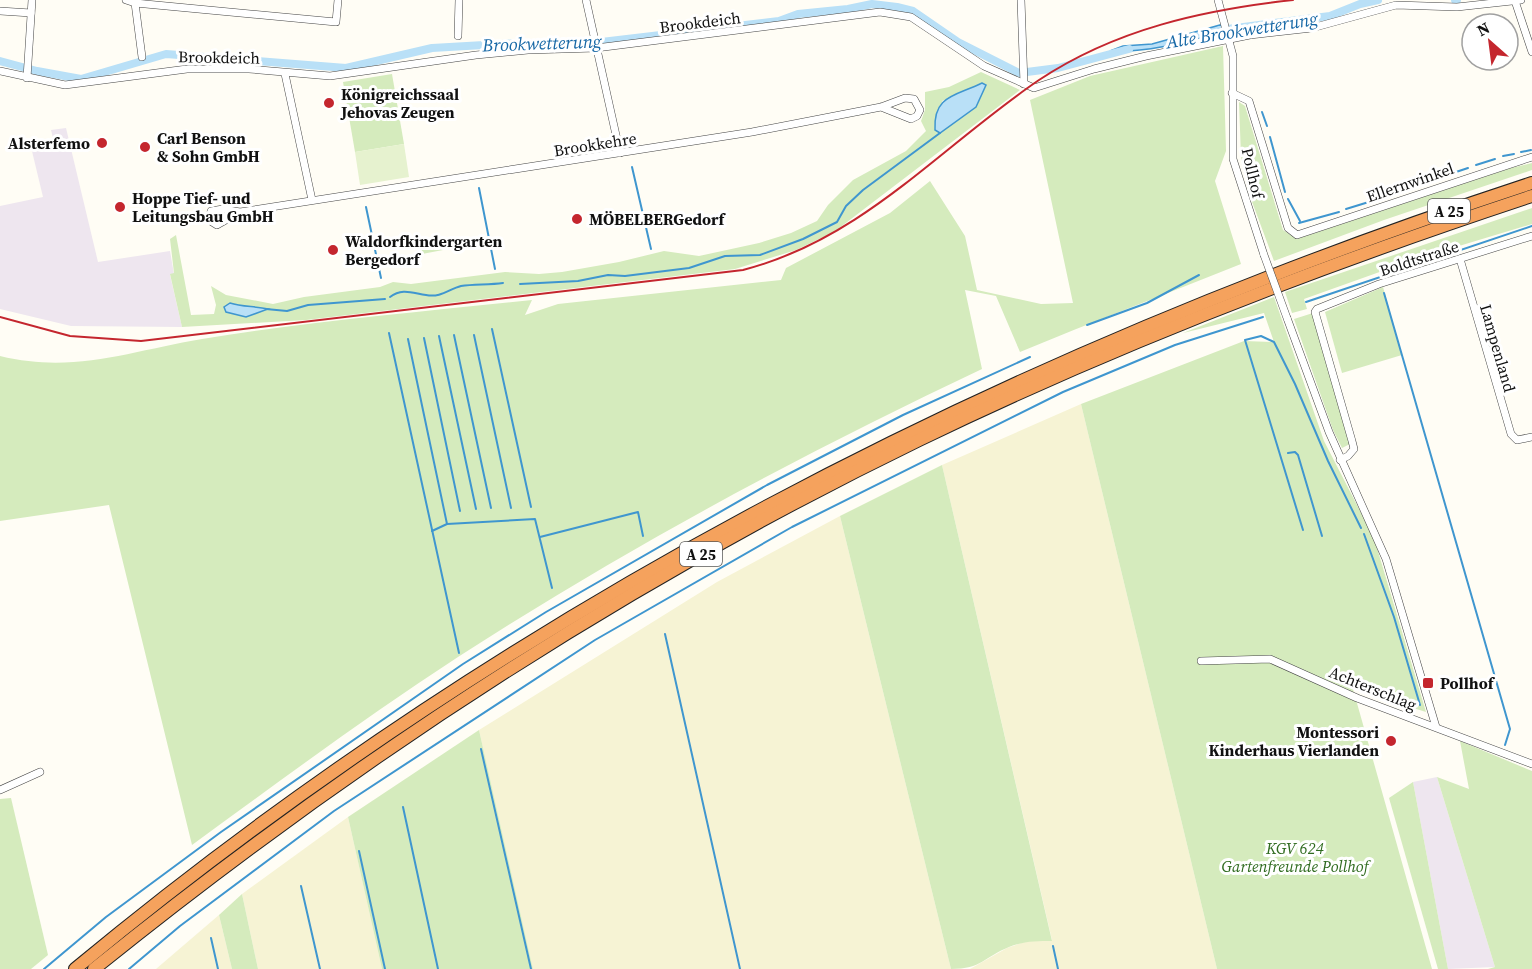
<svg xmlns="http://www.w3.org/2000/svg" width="1532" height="969" viewBox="0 0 1532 969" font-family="'Source Serif 4',serif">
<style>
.industrial{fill:#eee6ef}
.farmland{fill:#f6f3d4}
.green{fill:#d5ebbd;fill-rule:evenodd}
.pitch{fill:#e6f2cf}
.water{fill:#b9e0f7;stroke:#3f96cf;stroke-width:1.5}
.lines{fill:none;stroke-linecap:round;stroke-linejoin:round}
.stream{stroke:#3f96cf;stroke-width:2}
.canal{stroke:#b9e0f7;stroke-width:8}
.minor-casing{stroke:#444;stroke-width:8}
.motorway-casing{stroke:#222;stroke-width:14}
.minor{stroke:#fff;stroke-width:7}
.motorway{stroke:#f5a25d;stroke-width:12}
.rail{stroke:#c4262e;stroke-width:2}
.minor-bridge-casing{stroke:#444;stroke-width:8;stroke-linecap:butt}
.minor-bridge{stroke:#fff;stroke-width:7}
.poi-dot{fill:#c4262e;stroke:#fff;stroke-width:2}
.labels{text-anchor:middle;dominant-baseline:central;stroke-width:6;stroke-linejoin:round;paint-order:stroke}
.shield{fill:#fff;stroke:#585858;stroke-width:1.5}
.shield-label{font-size:15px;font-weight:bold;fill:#111}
.street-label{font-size:16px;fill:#111;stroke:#fff}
.poi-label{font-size:16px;font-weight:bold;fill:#111;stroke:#fff;text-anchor:start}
.park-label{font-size:16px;font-style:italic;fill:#2f6b1f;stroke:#fff}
.water-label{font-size:18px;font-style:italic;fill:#1768a6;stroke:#fff}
</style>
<rect width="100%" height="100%" fill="#fffdf5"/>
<g class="industrial">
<polygon points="66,128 98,262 170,251 174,274 170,275 182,327 71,326 0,309 0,206 43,197 31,147 54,142 51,130"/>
<polygon points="1437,777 1495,967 1448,969 1413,782"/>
</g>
<g class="farmland">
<polygon points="1081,404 1217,969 970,969 1007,948 1027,941 1052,940 942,465"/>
<polygon points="840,516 951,969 533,969 479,730 717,582"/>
<polygon points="348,817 382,969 258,969 242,894"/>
<polygon points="219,915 232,969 156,969"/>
</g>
<g class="green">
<path d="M1223,46L1226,151L1215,181L1241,264C1166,294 1092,322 1020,352L996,296L965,290L982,369C802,454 625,549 458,657C367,716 280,781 192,845L109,505L0,521V356C74,374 130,351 202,339C311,321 422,312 532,300L525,315L558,304L781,280L786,268L890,213L930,181L965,236L977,290L1041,304L1073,303L1030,100L1090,76Z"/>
<path d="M981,72L1020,90L834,232L796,250L735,269L306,320L182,327L170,274L174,273L170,239L176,235L191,315L214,314L216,305L211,286L226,295L273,304L304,297L380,287L393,282L411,284L505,272L539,274L562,272L619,262L664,251L699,256L759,243L791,233L817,221L828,205L853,180L906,151L926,131L921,121L925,110V92L949,87ZM982,83L986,85L976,107L940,133L942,101Z"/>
<polygon points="392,74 404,144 355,152 343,82"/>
<polygon points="1239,102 1245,106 1283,230 1297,239 1511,168 1532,163 1532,170 1384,220 1274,261 1251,199 1241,157"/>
<polygon points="1532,208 1532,224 1416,259 1304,299 1307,309 1292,313 1285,292"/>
<polygon points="439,235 443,250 422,254 421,238 434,238"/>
<polygon points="1383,287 1402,355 1342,373 1325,312"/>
<polygon points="1274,297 1324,441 1374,538 1426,712 1353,689 1432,969 1217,969 1081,404 1244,341 1274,342 1264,313 1183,333"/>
<polygon points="1313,313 1350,444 1342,448 1333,430 1294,319"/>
<path d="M942,465L1052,941C1037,941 1024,941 1009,947C984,957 982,969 951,969L840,516Z"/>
<polygon points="479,730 533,969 382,969 348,817"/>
<polygon points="1460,741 1532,771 1532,969 1488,969 1495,967 1437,777 1469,789"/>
<polygon points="1413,782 1448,969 1438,969 1389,798"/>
<polygon points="11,798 48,955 31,969 0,969 0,799"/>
<polygon points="242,894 258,969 232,969 219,915"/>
</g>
<polygon class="pitch" points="404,144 409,177 360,185 355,152"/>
<g class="water">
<path d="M1220,25L1222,32C1185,42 1148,53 1110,51L1123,46L1152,44Z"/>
<path d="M982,83L986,85L976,107L940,133L935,130C933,95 956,96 982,83Z"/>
<path d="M230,303C242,307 255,306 268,309L246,317L226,312L224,307Z"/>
</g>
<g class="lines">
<g class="stream">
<polyline points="1262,112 1267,126"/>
<polyline points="1270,137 1285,192"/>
<polyline points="1521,152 1531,150"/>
<polyline points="1503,156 1514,154"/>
<polyline points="1476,165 1495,159"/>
<polyline points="632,167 651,249"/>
<polyline points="1417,185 1468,168"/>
<polyline points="479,188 495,269"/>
<polyline points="1381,197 1408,189"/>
<polyline points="1288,199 1300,221"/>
<polyline points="366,207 381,278"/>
<polyline points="1346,209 1372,201"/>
<polyline points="1299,223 1339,212"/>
<polyline points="520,284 578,281 608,275 625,276 689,268 725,256 760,255 803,239 837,222 846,206 863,190 940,133"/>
<polyline points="1384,293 1510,729 1505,745"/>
<path d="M390,297C402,288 412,293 426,295C441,298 449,289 461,286C474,284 489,285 503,283"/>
<polyline points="1306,302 1532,226"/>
<polyline points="266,309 287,311 308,305 385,299"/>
<polyline points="1087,325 1147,303 1199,275"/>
<polyline points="492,329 531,507"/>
<polyline points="389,333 459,653"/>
<polyline points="454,335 491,508"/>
<polyline points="474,335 511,508"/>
<polyline points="439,336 476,509"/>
<polyline points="424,338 460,511"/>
<polyline points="408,339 447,524"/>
<polyline points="1288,453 1295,452 1298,455 1322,536"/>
<polyline points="1303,530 1245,340 1261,336 1274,342 1295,384 1328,461 1361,528"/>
<polyline points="432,531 447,524 535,519 552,588"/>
<polyline points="1364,534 1394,617 1420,705"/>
<polyline points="540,537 638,512 643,536"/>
<polyline points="665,634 740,969"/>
<polyline points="481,749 531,969"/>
<polyline points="403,807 438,969"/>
<polyline points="359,851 385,969"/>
<polyline points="301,886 320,969"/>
<polyline points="211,938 218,969"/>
<polyline points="1053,946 1058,969"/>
<polyline points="44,969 106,917 221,832 463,664 546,612 767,485 903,415 1030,357"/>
<polyline points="129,969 180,926 334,811 595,640 792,527 1063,392 1175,345 1263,317"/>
</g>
<g class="canal">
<polyline points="1455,0 1457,0"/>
<polyline points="1220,30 1330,16 1360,4 1378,0"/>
<polyline points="0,61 37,71 81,79 166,54 346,68 432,48 519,43 576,45 779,21 798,14 848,9 872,4 897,7 913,11 958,42 1019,73 1058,68 1129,49"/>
</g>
<defs>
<g id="minor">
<polyline points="126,0 135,3 336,22 338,0"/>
<polyline points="586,0 620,153"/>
<polyline points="1021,0 1024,84"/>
<polyline points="1218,0 1233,56 1233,159 1264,255"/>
<polyline points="1515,1 1532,52"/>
<polyline points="135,3 142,57"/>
<polyline points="0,11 31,13"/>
<polyline points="458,36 459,0"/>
<polyline points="0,71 65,85 187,69 249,69 330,76 476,55 528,50 596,48 880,12 911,17 984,66 1034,88 1094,69 1146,56 1250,35 1312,28 1396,5 1457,7 1521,0"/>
<polyline points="285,74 312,200"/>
<polyline points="27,78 32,0"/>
<polyline points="1232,93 1249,101 1288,228 1297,235 1532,157"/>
<polyline points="240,212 223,209 211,211 209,220 217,225 240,212 752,132 881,107 905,98 914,99 920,110 917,116 911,119 881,107"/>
<polyline points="1460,259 1511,434 1517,440 1532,437"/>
<polyline points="1287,318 1329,432 1386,559 1436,727"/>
<polyline points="1340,460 1348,456 1354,449 1352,441 1315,312 1317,309 1379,284 1532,236"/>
<polyline points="1201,661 1270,659 1357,698 1532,764"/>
<polyline points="0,790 40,772"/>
</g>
<g id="motorway">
<path d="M75,969C507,610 1000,357 1532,183"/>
<path d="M94,969C349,763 624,583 919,440C1117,344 1323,265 1532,196"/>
</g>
</defs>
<use href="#minor" class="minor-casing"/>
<use href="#motorway" class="motorway-casing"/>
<use href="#minor" class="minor"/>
<use href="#motorway" class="motorway"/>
<path class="rail" d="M0,317L70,336L141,341L743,270C863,239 940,147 1039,80C1116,29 1203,10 1293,0"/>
<defs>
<polyline id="minor-bridge" points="1264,255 1287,318"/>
</defs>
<use href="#minor-bridge" class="minor-bridge-casing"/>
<use href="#minor-bridge" class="minor-bridge"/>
</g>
<g class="poi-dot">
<circle cx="329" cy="103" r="6"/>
<circle cx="102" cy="143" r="6"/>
<circle cx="145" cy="147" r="6"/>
<circle cx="120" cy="207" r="6"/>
<circle cx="577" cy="219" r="6"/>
<circle cx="333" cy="250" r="6"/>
<rect x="1422" y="677" width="12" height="12" rx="3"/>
<circle cx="1391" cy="741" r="6"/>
</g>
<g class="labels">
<g class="shield">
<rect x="1428" y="199" width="42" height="24" rx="4.5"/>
<rect x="680" y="542" width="42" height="24" rx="4.5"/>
</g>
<g class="shield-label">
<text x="1449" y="211">A 25</text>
<text x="701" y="554">A 25</text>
</g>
<g class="street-label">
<text transform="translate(700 22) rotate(-7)">Brookdeich</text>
<text transform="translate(219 57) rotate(1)">Brookdeich</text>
<text transform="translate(595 144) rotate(-9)">Brookkehre</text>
<text transform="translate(1253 173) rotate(77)">Pollhof</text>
<text transform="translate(1410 182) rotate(-19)">Ellernwinkel</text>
<text transform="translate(1419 258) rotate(-18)">Boldtstraße</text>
<text transform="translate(1498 348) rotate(74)">Lampenland</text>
<text transform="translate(1373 688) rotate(22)">Achterschlag</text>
</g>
<g class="poi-label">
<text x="341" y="94">Königreichssaal<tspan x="341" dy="18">Jehovas Zeugen</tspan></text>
<text x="157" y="138">Carl Benson<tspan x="157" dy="18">&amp; Sohn GmbH</tspan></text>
<text x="90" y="143" text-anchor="end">Alsterfemo</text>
<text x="132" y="198">Hoppe Tief- und<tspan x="132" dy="18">Leitungsbau GmbH</tspan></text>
<text x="589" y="219">MÖBELBERGedorf</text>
<text x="345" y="241">Waldorfkindergarten<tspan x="345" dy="18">Bergedorf</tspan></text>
<text x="1440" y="683">Pollhof</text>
<text x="1379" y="732" text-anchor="end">Montessori<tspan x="1379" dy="18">Kinderhaus Vierlanden</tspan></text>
</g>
<g class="park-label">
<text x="1295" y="848">KGV 624<tspan x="1295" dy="18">Gartenfreunde Pollhof</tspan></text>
</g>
<g class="water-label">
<text transform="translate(1242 30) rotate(-9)">Alte Brookwetterung</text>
<text transform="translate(542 43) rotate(-2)">Brookwetterung</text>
</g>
</g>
<g transform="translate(1490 42) rotate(332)"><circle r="28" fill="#ffffff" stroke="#a0a0a0" stroke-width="1.5"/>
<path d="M0-4.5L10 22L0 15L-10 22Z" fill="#c4262e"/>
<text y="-9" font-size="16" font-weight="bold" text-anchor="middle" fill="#111111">N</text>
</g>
</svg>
